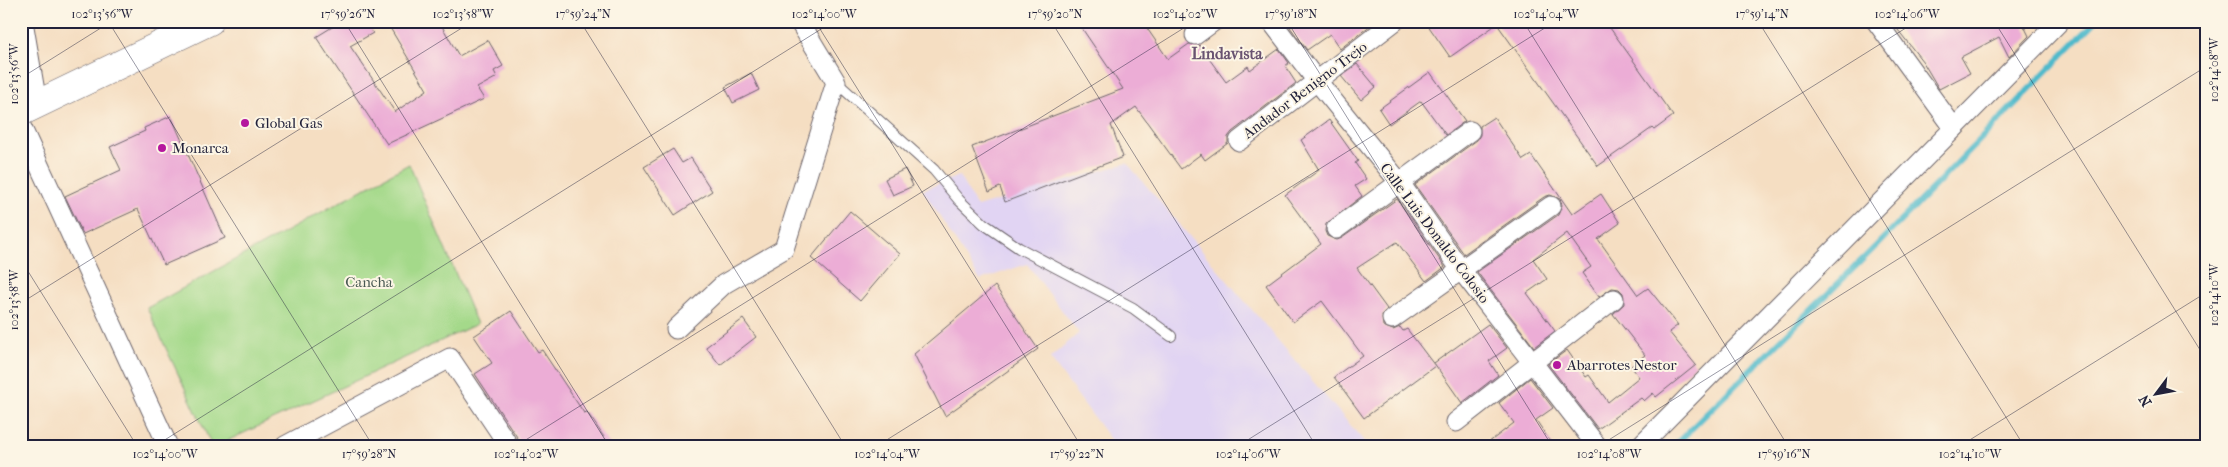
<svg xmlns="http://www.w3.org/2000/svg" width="2228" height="467" viewBox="0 0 2228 467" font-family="'IM FELL French Canon',serif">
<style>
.built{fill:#e1d4f3}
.green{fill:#a4d98a;stroke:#637e62}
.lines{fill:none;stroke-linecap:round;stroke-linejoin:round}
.stream{stroke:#4fbacb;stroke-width:6}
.building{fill:#ecadd6}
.lane-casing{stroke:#6c646a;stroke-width:12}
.street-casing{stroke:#6c646a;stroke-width:21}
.primary-casing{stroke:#6c646a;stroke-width:29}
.lane{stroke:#fff;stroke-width:10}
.street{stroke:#fff;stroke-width:19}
.primary{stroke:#fff;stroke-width:28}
.ticks{fill:none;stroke:#22223b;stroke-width:1;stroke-opacity:0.45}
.poi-dot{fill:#b5179e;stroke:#fcf5e5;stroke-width:2}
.labels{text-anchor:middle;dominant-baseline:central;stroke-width:4;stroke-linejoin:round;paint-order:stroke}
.street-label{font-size:15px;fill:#22223b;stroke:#fcf5e5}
.poi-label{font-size:15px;fill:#22223b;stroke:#fcf5e5;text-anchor:start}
.park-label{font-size:15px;fill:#495953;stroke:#fcf5e5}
.neighbourhood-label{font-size:16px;font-weight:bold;fill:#695371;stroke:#fcf5e5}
.neatline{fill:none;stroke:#22223b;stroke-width:2}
.ticks-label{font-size:12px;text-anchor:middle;fill:#22223b}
</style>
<rect width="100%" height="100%" fill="#fcf5e5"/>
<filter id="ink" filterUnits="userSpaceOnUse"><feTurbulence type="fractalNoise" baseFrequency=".02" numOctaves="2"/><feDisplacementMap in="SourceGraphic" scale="10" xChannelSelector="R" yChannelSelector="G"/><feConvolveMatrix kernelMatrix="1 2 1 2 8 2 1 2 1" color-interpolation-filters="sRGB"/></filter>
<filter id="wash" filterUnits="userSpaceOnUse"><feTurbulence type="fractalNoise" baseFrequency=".0096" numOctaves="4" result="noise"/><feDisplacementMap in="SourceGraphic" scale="20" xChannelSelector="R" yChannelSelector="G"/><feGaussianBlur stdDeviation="1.12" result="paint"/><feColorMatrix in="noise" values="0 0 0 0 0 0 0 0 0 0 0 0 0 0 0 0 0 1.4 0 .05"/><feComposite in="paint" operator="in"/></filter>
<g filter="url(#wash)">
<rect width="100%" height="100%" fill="#f5dec2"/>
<polygon class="built" points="1127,163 1368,446 1115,446 1050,358 1079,333 1027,264 980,280 923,190 959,176 977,207"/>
<polygon class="green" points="409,164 477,324 216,446 212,446 147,308"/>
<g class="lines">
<polyline class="stream" points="1674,446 1877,245 2096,21"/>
</g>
<g id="blocks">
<g class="building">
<polygon points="342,21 366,21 373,33 350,46 395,112 427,90 386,21 439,21 459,56 488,40 503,66 494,71 497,77 477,88 484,99 387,144 316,37"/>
<polygon points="1077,21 1142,21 1168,59 1189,44 1199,45 1226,82 1248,66 1250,70 1279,49 1289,63 1285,66 1296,83 1232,132 1228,137 1228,143 1205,160 1201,154 1181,169 1136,107 1111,125 1123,157 1005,202 1000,187 989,192 972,147 1123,89"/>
<polygon points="1297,21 1376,21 1340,49 1330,34 1307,50 1290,27"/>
<polygon points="1425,21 1605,21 1673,116 1654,130 1652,128 1598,166 1497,24 1450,57"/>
<polygon points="1891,21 2029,21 2023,24 2029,36 2009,57 1999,37 1961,57 1970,73 1939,89 1923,62"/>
<polygon points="1357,64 1376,87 1361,100 1341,76"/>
<polygon points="1430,72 1465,121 1446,135 1421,101 1389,124 1379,109"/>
<polygon points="751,73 759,90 733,103 725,87"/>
<polygon points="171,116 225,238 164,265 138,209 83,234 65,196 121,170 110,147 145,131 144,128"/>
<polygon points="1494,117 1523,160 1531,155 1572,214 1601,194 1620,223 1598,239 1638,295 1648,288 1678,325 1669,332 1696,365 1656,397 1653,393 1644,401 1641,398 1598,429 1548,364 1567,350 1586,377 1589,375 1608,402 1639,377 1631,366 1645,355 1613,314 1624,304 1623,293 1619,289 1612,288 1599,297 1582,273 1591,267 1567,233 1533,259 1547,279 1527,293 1555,331 1534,347 1477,272 1558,215 1562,205 1560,199 1550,195 1544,197 1464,254 1415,185 1477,140 1480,135 1480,126"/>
<polygon points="1329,120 1358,161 1355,163 1366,179 1355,186 1362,196 1326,224 1325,231 1327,236 1337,240 1342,238 1397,199 1445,267 1426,281 1397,242 1357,268 1387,309 1382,315 1383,326 1393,330 1400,327 1403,331 1407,329 1435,366 1364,418 1334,377 1363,356 1322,301 1293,322 1266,285 1321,244 1285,195 1319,170 1301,140"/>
<polygon points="673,149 682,163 691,158 712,191 675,215 644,167"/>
<polygon points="905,169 913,186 893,195 885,179"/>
<polygon points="850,211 900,254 860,301 811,258"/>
<polygon points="995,286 1038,349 945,416 914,354"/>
<polygon points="511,311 538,352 542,350 584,413 587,412 610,446 523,446 475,374 492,363 474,336"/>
<polygon points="743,319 756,337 720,365 706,347"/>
<polygon points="1488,324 1507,348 1489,361 1498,375 1462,403 1434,363"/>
<polygon points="1530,378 1553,408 1536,420 1553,446 1484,446 1514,423 1499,403"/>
</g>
</g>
</g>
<g filter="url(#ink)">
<use href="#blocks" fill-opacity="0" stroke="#6c646a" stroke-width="1"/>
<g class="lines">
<defs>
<polyline id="lane" points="836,82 934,170 959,200 984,224 1019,248 1133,308 1171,336"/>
<g id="street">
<polyline points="23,21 37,103"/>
<polyline points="1271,21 1317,81 1400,183 1461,270 1597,446"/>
<polyline points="1876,21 1954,128"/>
<polyline points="1195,35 1214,21"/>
<polyline points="21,126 168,446"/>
<polyline points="1239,141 1395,21"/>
<polyline points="1336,229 1470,131"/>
<polyline points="1392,319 1551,206"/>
<polyline points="676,329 724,284 784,249 836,82 799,21"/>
<polyline points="1456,422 1614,299"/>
<polyline points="285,446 450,358 509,446"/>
<polyline points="1640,446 2060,21"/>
</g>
<polyline id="primary" points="21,112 210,21"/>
</defs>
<use href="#lane" class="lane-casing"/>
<use href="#street" class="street-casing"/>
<use href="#primary" class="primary-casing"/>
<use href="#lane" class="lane"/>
<use href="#street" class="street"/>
<use href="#primary" class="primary"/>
</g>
</g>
<path class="ticks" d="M108,21L373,446M344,21L609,446M580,21L845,446M815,21L1081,446M1051,21L1316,446M1287,21L1552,446M1523,21L1788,446M1758,21L2024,446M1994,21L2207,361M21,78L112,21M21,260L137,446M21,303L473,21M155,446L834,21M516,446L1195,21M877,446L1556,21M1238,446L1917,21M1599,446L2207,66M1960,446L2207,292"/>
<g class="poi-dot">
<circle cx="245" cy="123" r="5"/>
<circle cx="162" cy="148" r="5"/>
<circle cx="1557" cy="365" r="5"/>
</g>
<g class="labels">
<g class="street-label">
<text transform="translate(1305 90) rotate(-37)">Andador Benigno Trejo</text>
<text transform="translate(1435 233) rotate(53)">Calle Luis Donaldo Colosio</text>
</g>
<g class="poi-label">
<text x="255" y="123">Global Gas</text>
<text x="172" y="148">Monarca</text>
<text x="1567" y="365">Abarrotes Nestor</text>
</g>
<g class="park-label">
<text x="369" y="282">Cancha</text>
</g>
<g class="neighbourhood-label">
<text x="1227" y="53">Lindavista</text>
</g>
</g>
<rect width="2228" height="467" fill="none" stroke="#fcf5e5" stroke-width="55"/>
<g transform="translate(2156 394) rotate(238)" stroke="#fcf5e5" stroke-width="4" paint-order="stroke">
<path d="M0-4L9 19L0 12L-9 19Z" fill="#22223b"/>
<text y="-8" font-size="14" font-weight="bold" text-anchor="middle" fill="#22223b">N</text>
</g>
<rect x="28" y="28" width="2172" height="412" class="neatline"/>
<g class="ticks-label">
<text x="102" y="18">102°13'56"W</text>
<text x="348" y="18">17°59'26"N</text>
<text x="463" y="18">102°13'58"W</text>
<text x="583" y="18">17°59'24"N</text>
<text x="824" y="18">102°14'00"W</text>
<text x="1055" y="18">17°59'20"N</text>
<text x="1185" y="18">102°14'02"W</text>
<text x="1291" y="18">17°59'18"N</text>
<text x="1546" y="18">102°14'04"W</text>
<text x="1762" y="18">17°59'14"N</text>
<text x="1907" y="18">102°14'06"W</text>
<text transform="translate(2214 70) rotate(-90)" y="4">102°14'08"W</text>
<text transform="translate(14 74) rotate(-90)" y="4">102°13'56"W</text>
<text transform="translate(2214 295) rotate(-90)" y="4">102°14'10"W</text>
<text transform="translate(14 300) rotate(-90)" y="4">102°13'58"W</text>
<text x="165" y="458">102°14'00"W</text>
<text x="369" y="458">17°59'28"N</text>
<text x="526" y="458">102°14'02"W</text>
<text x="887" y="458">102°14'04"W</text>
<text x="1077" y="458">17°59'22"N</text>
<text x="1248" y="458">102°14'06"W</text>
<text x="1609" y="458">102°14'08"W</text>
<text x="1784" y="458">17°59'16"N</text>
<text x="1970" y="458">102°14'10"W</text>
</g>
</svg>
